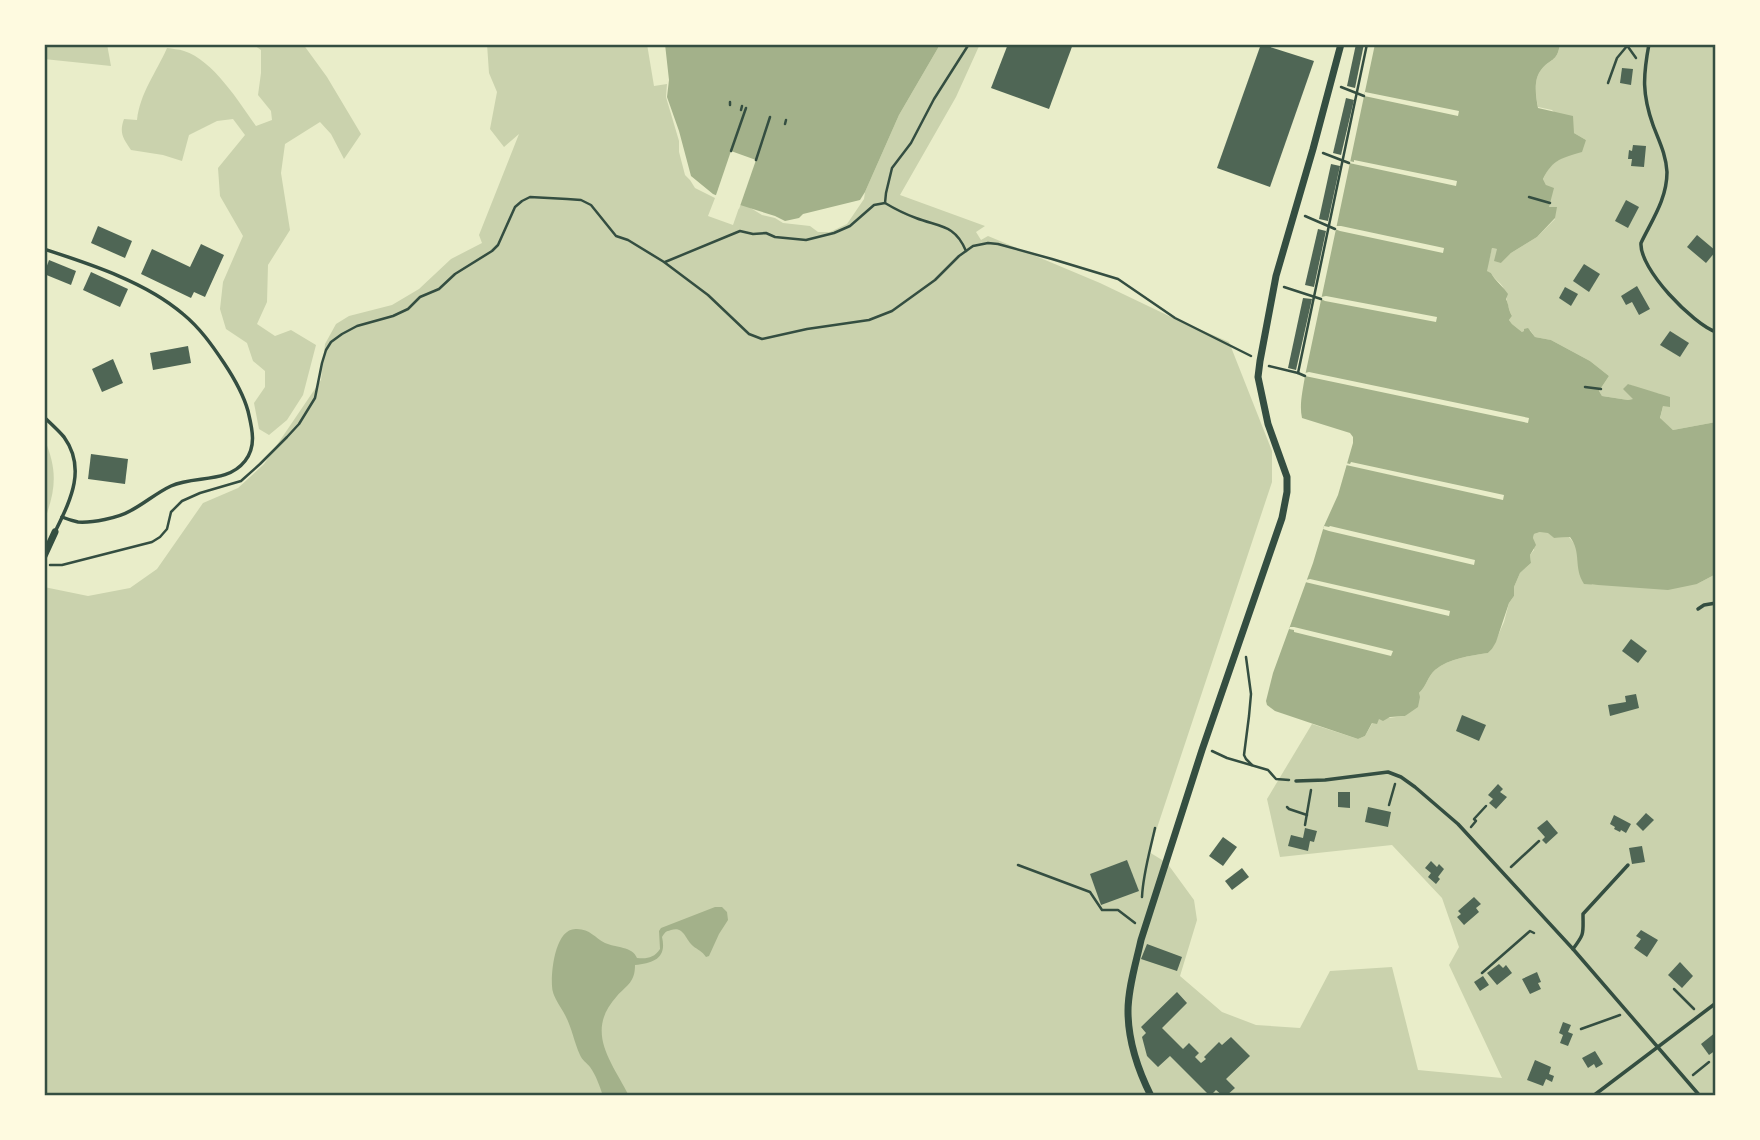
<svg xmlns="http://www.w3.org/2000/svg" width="1760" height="1140" viewBox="0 0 1760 1140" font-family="'Noto Serif',serif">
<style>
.green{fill:#cad2ad}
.water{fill:#a3b18a}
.pier{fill:#e9edc9}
.building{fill:#4f6655}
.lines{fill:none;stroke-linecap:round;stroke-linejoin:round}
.path{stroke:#344e41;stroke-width:2.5}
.service{stroke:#344e41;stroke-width:3.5}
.minor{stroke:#344e41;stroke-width:7}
.neatline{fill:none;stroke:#344e41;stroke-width:2.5}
</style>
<rect width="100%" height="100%" fill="#e9edc9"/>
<g class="green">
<polygon points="44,44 107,44 111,66 44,59"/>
<path d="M252,44H303L327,77L361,134L344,159L331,134L320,122L285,144L281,173L290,230L268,265L267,302L257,324L275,336L291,330L316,345L303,395L287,420L269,435L259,429L254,403L265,387V371L253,361L247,343L226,329L220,309L223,282L243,236L220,196L218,168L245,135L233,119L217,121L189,135L182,161L163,155L131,150C123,138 119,133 124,119L137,120C140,93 156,73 167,48C172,49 179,49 184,51C213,60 239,102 256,126L272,120L271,111L258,95L261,73V50Z"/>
<path d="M487,44H647L654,86L667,84L666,97L679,141V152L685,175L690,180L695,188L715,198L708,216L733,225L741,202L762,215L775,218L783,223L810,226L818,232H830L847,224L864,199L865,192L899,115L938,48V44H980L956,97L900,195L985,226L976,232L981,240L988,236L1100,283L1169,316L1229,342L1272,451V482L1149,852L1167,863L1194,900L1197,920L1180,976L1222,1012L1256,1025L1300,1028L1330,971L1392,967L1418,1070L1502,1078L1449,965L1459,947L1442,898L1392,845L1280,857L1267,799L1312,724L1358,739L1365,736L1373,722L1379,719L1405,716L1419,701V693C1426,687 1428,676 1435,670C1449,658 1470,656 1488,653L1492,649L1504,622L1509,603L1514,596V587L1520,573L1531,563L1530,555L1534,550L1533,538L1534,534L1540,532H1548L1554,538L1569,537L1576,546L1592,585L1697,584L1716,574V1096H44V587L88,596L130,588L157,569L203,503L238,488L264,464L321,380L325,344L336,324L349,316L392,305L419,289L451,259L482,243L479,235L519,134L504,147L490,129L497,92L489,73Z"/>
<path d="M1560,44H1716V422L1673,430L1660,419L1663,406L1660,394L1643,390L1628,384L1634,399L1628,400L1602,396L1599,391L1609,376L1590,361L1551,340L1535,337L1530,330L1522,332L1512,324L1509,320L1512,316C1507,307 1507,296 1503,287C1500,282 1494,279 1491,273L1486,271L1492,248L1497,249L1501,263L1511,253L1537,237L1555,219L1549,208L1546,185L1543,179L1549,167L1586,140L1574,133L1552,110L1538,107C1536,97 1533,80 1541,70C1550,58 1557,63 1560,44Z"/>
<path d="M44,438C58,471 56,489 44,522Z"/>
</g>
<g class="water">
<polygon points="665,44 938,44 938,48 899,115 865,192 860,200 803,214 799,218 785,221 775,216 737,204 713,194 691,176 679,131 667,97 669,80"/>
<path d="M1375,44H1560C1557,63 1550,58 1541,70C1533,80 1536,97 1538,108L1573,116L1574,133L1586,140L1582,152C1562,158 1553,159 1543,179L1546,185L1554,188L1549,207H1557L1555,218L1537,237L1511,253L1501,263L1494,261L1497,249L1492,248L1487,271L1491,273C1495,281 1503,286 1508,294L1506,299C1509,305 1508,309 1512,316L1509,320L1512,324L1522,332L1524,331V329L1528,328L1535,337L1551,340L1590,361L1609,376L1599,391L1602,396L1628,400L1633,399L1623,389L1628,384L1670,397V407L1663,406L1660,418L1673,430L1716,422V574L1697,584L1668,590L1584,584C1573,567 1582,553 1570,537L1554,538L1548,533L1540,532L1534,534L1533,538L1536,545L1530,555L1531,563L1520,573L1514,587V596L1509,603L1496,642L1492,649L1488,653C1470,656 1449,658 1435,670C1428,676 1426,687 1419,693L1420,697L1418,707L1405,716L1390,717L1383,721L1379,719L1377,724L1372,723L1365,736L1358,739L1275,711L1267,705L1266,701L1273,673L1313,563L1324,526L1338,495L1353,443V437L1350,433L1302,418C1299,405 1303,389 1305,376Z"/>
<path d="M715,907H722L727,912L728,920L719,934L709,956L706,957C702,951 698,950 693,946C685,939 684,926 671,930C665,932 666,931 662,937C667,958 654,963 635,965C635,982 628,984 617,996C584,1032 612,1062 629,1096H603C600,1087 596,1075 590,1067C587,1063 582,1060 580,1055C574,1042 572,1028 565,1015C561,1007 552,996 552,986C551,972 555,927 577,929C590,929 595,938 605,943C616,948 632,946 637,958C647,959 654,958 660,949L659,931L661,928Z"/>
</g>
<g class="pier">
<polygon points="1365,92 1459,111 1458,116 1369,97 1364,96"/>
<polygon points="731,151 756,160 739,209 715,198"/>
<polygon points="1354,160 1457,181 1456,186 1349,163 1349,161 1354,162"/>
<polygon points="1336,226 1341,226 1444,248 1443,253 1340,231 1335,229"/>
<polygon points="1326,296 1437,317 1436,322 1325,301 1321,299 1321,297"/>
<polygon points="1309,372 1529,418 1528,423 1305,376 1305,373"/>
<polygon points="1351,462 1504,495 1503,500 1346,465 1346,463 1350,464"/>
<polygon points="1324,526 1329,527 1330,526 1475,560 1474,565 1329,531 1323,529"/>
<polygon points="1310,579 1450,611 1449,616 1305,582 1306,580"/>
<polygon points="1290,627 1294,627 1393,651 1391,656 1294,632 1294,630 1289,629"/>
</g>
<g class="building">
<polygon points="1008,44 1073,44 1049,109 991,88"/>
<polygon points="1261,44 1314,61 1270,187 1217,168"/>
<polygon points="1356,44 1364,44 1355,88 1347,86"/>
<polygon points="1622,68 1633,69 1631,85 1620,83"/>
<polygon points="1346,98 1354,100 1341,155 1333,153"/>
<polygon points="1633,145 1646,146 1644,167 1631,166 1632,159 1628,159 1629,150 1632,151"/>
<polygon points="1331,164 1340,166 1328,221 1319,219"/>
<polygon points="1626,200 1639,207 1628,228 1615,221"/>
<polygon points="98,226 132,241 125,258 91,243"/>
<polygon points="1318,229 1326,231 1314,287 1305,285"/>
<polygon points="1697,235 1716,251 1706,263 1687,247"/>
<polygon points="201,244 224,255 205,297 194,292 191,298 141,274 152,249 190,267"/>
<polygon points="49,260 76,271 71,285 44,274"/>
<polygon points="1584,264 1600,274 1589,292 1573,281"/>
<polygon points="91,272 128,289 120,307 83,290"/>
<polygon points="1637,286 1650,309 1639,315 1632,302 1626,305 1621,296"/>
<polygon points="1565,287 1578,294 1571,306 1559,298"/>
<polygon points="1303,298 1312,299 1296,370 1288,368"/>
<polygon points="1670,331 1689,343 1680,357 1660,345"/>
<polygon points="188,346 191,363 153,370 150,353"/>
<polygon points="113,359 123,383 102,392 92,369"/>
<polygon points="91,454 128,459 125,484 88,479"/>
<polygon points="1631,639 1647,651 1638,663 1622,651"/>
<polygon points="1636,694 1639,708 1610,716 1608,705 1626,702 1625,696"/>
<polygon points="1462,715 1486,725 1479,741 1456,731"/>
<polygon points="1498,784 1503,789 1500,792 1507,797 1496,809 1489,803 1493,799 1488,795"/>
<polygon points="1338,792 1350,792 1350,808 1338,807"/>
<polygon points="1368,807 1391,812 1388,827 1365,822"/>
<polygon points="1646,813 1654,820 1643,831 1636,824"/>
<polygon points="1614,815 1631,824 1626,833 1621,830 1620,832 1614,829 1615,827 1610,824"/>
<polygon points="1547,820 1558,833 1546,844 1542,840 1545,837 1537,828"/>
<polygon points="1305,828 1317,831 1314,842 1310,841 1308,851 1288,846 1291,835 1303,838"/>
<polygon points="1223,837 1237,847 1223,866 1209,856"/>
<polygon points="1642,846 1645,862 1632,864 1629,848"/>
<polygon points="1127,860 1139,891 1101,905 1090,874"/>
<polygon points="1431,861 1437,867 1439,864 1444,869 1438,877 1440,879 1436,884 1428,877 1431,873 1425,868"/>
<polygon points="1242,868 1249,877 1232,890 1225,881"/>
<polygon points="1474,897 1481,904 1476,908 1479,912 1464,925 1457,917 1461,914 1458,911"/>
<polygon points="1641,930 1658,940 1647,957 1634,948 1641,939 1636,936"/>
<polygon points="1147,944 1182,957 1177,971 1141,959"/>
<polygon points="1680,962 1693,976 1682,988 1668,975"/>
<polygon points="1499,964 1503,968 1506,965 1512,973 1497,985 1487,973"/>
<polygon points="1537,972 1541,982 1538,983 1541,989 1530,994 1522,979"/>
<polygon points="1483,976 1489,985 1480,991 1474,982"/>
<polygon points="1177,992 1187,1003 1162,1028 1183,1049 1189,1043 1199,1053 1195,1057 1201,1063 1206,1059 1204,1057 1219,1042 1222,1045 1231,1037 1250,1056 1226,1079 1235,1088 1226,1096 1223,1096 1216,1090 1210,1096 1170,1056 1158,1067 1147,1056 1142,1037 1146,1033 1141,1027"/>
<polygon points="1563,1022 1571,1025 1568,1032 1573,1034 1568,1046 1560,1043 1563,1035 1559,1033"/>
<polygon points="1716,1032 1716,1050 1709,1055 1701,1044"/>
<polygon points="1595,1051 1603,1064 1596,1068 1594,1064 1588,1068 1582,1058"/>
<polygon points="1535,1060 1551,1067 1549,1074 1554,1076 1552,1082 1546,1079 1543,1086 1527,1080"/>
</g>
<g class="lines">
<g class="path">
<polyline points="1626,44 1636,58"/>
<polyline points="1608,83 1617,58 1627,46"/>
<polyline points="1341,87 1364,96"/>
<polyline points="730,105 730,102"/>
<polyline points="741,110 742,106"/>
<polyline points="785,124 786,120"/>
<polyline points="731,151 746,108"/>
<polyline points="1323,153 1349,163"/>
<polyline points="756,160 770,117"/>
<polyline points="1529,197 1550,203"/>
<path d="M885,203C895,209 905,214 916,218C939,227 955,224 966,251"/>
<polyline points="1305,216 1335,229"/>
<polyline points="665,262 740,231 753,234 766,233 775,237 806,240 834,233 850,226 874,205 885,203 886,193 892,168 911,143 934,99 969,44"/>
<polyline points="1284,287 1321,299"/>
<polyline points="1269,366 1298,373 1305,376"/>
<polyline points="1298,373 1367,44"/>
<polyline points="1585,387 1601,389"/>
<polyline points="50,565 62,565 152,542 160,537 167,529 171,512 182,501 200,493 241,481 260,464 287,437 299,424 315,398 322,363 326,350 331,342 342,334 357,326 393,316 408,309 420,297 439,289 455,274 492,251 498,245 515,207 522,201 530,197 567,199 581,200 591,205 616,236 628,240 664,262 708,295 749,334 762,339 807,329 869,320 892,311 935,280 959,256 973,246 988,243 998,244 1052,259 1118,279 1175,318 1251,356"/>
<polyline points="1246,657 1251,694 1249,716 1244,755 1246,759 1252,765"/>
<polyline points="1212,751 1227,758 1268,770 1276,779 1289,780"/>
<polyline points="1389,805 1395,784"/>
<polyline points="1287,807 1289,809 1307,815"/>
<polyline points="1305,825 1311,790"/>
<polyline points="1471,827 1476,821 1474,819 1486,806"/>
<polyline points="1018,865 1090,892 1102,910 1118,910 1135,923"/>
<polyline points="1511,867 1539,841"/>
<path d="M1142,897C1143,874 1150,851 1155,828"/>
<polyline points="1482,973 1530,931 1534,933"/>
<polyline points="1674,989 1694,1009"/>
<polyline points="1581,1029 1620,1015"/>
<polyline points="1693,1075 1709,1062"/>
</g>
<g class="service">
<path d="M1649,44C1643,76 1642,94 1653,125C1659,141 1666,154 1667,172C1667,199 1652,220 1641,243C1639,269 1693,324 1716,332"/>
<path d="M44,249C90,264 146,282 183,314C200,328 212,345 224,363C234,378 243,393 248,411C252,428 257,446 245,461C227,484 195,475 171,486C156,493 144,504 130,511C118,518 92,523 78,522C73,521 67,519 62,517"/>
<path d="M44,417C50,423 58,430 64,437C87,469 70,501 55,532"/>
<polyline points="1698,609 1704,605 1716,603"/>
<polyline points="1296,781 1325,780 1388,772 1401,777 1415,787 1458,824 1573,949 1700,1096"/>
<path d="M1573,949C1585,933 1583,934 1583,914L1628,865"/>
<polyline points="1593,1096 1716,1003"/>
</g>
<g class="minor">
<polyline points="44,556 55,532"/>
<path d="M1151,1096C1138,1070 1128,1040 1128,1011C1128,988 1136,963 1141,940L1202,750L1282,518L1287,492V477L1268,424L1258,377L1260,361L1276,276L1313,149L1341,44"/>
</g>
</g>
<rect width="1760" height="1140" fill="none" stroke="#fefae0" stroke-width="91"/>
<rect x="46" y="46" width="1668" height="1048" class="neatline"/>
</svg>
